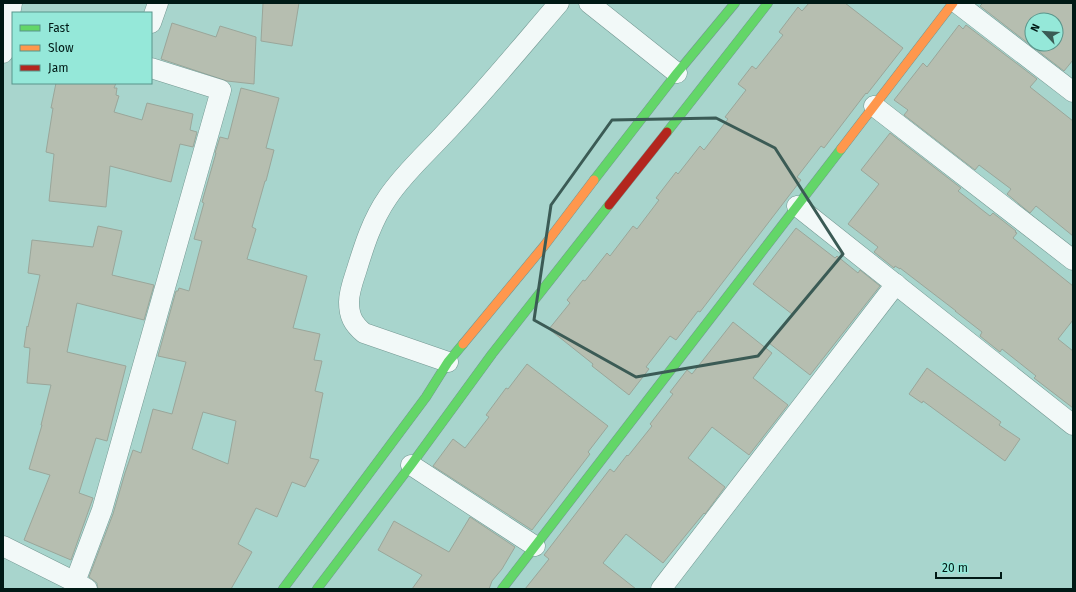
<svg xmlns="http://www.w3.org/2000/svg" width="1076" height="592" viewBox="0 0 1076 592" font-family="'Fira Sans',sans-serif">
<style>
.building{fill:#b6beb0;stroke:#9aa69a;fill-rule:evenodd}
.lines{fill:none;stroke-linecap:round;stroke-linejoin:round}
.street-casing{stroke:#739892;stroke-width:21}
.fast-casing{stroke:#739892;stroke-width:10}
.slow-casing{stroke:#739892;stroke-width:10}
.jam-casing{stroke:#739892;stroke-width:10}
.street{stroke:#f2f9f8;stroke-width:20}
.fast{stroke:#63d668;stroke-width:9}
.slow{stroke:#ff974d;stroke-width:9}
.jam{stroke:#b3261e;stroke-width:9}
.marked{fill:none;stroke:#3b5b55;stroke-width:3;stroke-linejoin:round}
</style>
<rect width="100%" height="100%" fill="#a8d5cd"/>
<g class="building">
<polygon points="263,3 299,3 292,46 261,41"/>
<polygon points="809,3 845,3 903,48 867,94 866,93 824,148 821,146 797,177 801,180 700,312 698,311 676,340 670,336 646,367 649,369 629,395 592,366 593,364 549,329 570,303 567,300 583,280 585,281 607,253 610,256 633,226 637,229 659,200 656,198 676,172 678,174 700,146 704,150 728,119 725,117 746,90 738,84 752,66 756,69 783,35 779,32 798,7 802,11"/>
<path d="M983,3H1073V60L1064,71L980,6ZM1032,20H1056V44H1032Z"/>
<polygon points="172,23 216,37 220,26 256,37 254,84 227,81 161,59"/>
<polygon points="959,25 963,29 966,25 1037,79 1030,87 1073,121 1073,236 1036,206 1030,213 1007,194 1011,189 979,165 975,170 904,115 908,110 894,100 923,63 927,67"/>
<polygon points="56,83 116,83 114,88 117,88 116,95 119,96 114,112 142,120 147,103 193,114 190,130 197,132 193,147 180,144 171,182 110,166 106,207 49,201 54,154 46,152 53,108 51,108"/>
<path d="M241,88L279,98L266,148L274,150L266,181H265L252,227L256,229L247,259L307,276L293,328L320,334L314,360L322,361L315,391L323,393L310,458L319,460L305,487L292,482L277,517L256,508L238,544L252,552L231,589H98L97,583L89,577L113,514L125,473L133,450L141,453L153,409L172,414L186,362L158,356L176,291H178L179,288L189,291L202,241L194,239L204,203L202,202L216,153H215L220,137L228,139ZM203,412L236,421L228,464L192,449Z"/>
<polygon points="890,133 961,188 958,191 990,216 993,213 1016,231 1015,232 1017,233 1013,238 1073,286 1073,320 1058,339 1073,351 1073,408 1034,378 1036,376 1002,349 1000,352 980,336 982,332 955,311 956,311 900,268 900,269 895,266 894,268 874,252 878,247 848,224 879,184 861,170"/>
<polygon points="98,226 122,231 112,275 154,285 144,320 77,303 67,352 126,366 107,441 96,438 79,493 93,498 71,560 24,540 50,475 29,469 42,425 41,425 51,385 27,383 30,348 24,347 27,326 28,327 40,275 28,273 32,240 93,247"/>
<polygon points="796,228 835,258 837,256 858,273 860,270 880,286 810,375 769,343 792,314 753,284"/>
<polygon points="733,322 772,353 753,378 788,405 749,455 712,427 688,458 725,487 705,514 704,513 663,563 626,534 603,563 636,589 525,589 549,559 544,555 610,469 614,472 627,455 628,456 652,426 650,424 673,394 670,392 687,370 692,374"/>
<polygon points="527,364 608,426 588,452 590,454 532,530 433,466 453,439 465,448 489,417 486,415 506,388 508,389"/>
<polygon points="927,368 1001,422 999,425 1020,439 1005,461 923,401 922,403 909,394"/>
<polygon points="470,517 515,547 502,569 492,581 489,589 412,589 422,575 378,550 394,521 449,552"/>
</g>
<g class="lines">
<defs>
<g id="street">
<polyline points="589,3 677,73"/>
<polyline points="957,3 1073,92"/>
<polyline points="151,23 158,3"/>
<polyline points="3,53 12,3"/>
<polyline points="874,106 1073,260"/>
<polyline points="797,206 1073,425"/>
<path d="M448,362L364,333C353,324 349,316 349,302C349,292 353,281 356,272C364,246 372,220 388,197C405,172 427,153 447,131C486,90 522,46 559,3"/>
<polyline points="411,465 535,546"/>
<polyline points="3,546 75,582"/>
<polyline points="87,589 75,582 102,510 221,90 151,68"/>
<polyline points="661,589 896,284"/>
</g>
<g id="fast">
<polyline points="667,132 768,3"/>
<polyline points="594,180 677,73 735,3"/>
<polyline points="283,589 426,397 448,362 463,344"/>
<polyline points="317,589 411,465 492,354 609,205"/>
<polyline points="502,589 841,149"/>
</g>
<g id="slow">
<polyline points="841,149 953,3"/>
<polyline points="463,344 544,246 594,180"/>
</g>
<polyline id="jam" points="609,205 667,132"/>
</defs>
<use href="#street" class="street-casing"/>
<use href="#fast" class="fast-casing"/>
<use href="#slow" class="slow-casing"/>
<use href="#jam" class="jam-casing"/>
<use href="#street" class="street"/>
<use href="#fast" class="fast"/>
<use href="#slow" class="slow"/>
<use href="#jam" class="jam"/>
</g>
<path class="marked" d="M716,118L775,148L843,254L758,356L636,377L534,320L551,205L612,120Z"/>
<rect width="1076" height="592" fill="none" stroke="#001915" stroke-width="8"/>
<rect x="12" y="12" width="140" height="72" fill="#95e8d9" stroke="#59958b"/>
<rect x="20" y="25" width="20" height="6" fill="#63d668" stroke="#59958b"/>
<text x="48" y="32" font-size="12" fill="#001915">Fast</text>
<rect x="20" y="45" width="20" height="6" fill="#ff974d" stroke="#59958b"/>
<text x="48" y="52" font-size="12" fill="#001915">Slow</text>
<rect x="20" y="65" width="20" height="6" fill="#b3261e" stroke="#59958b"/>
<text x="48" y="72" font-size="12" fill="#001915">Jam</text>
<g transform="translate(1044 32) rotate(295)"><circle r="19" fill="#95e8d9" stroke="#59958b"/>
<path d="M0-3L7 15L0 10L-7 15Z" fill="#3b5b55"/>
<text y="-6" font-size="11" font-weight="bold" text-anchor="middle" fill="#001915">N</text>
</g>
<path d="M936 572v6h65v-6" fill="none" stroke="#001915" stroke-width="2"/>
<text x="942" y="572" font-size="12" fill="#001915" stroke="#95e8d9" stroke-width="3" paint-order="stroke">20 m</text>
</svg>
